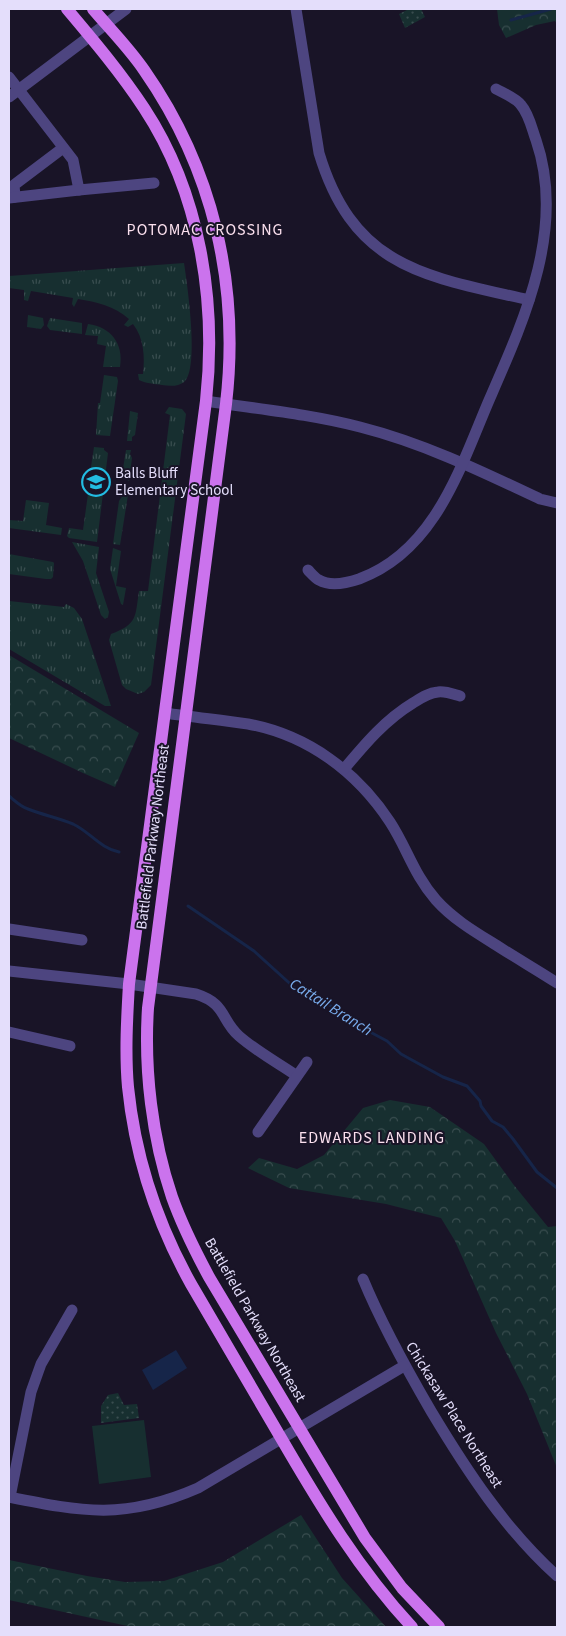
<svg xmlns="http://www.w3.org/2000/svg" width="566" height="1636" viewBox="0 0 566 1636" font-family="'Source Sans 3',sans-serif">
<style>
.grass{fill:url(#grass-tufts)}
.forest{fill:url(#forest-crowns)}
.park{fill:url(#park-dots)}
.pitch{fill:#172f30}
.water{fill:#162549}
.lines{fill:none;stroke-linecap:round;stroke-linejoin:round}
.stream{stroke:#162549;stroke-width:3}
.minor{stroke:#4d4580;stroke-width:11}
.major{stroke:#cb73ed;stroke-width:12}
.labels{text-anchor:middle;dominant-baseline:central;stroke-width:4;stroke-linejoin:round;paint-order:stroke}
.poi-label{font-size:15px;fill:#e4defb;stroke:#191427;text-anchor:start}
.street-label{font-size:15px;fill:#e4defb;stroke:#191427}
.neighbourhood-label{font-size:16px;letter-spacing:1px;fill:#fbe0ee;stroke:#191427}
.water-label{font-size:16px;font-style:italic;fill:#79aced;stroke:#191427}
</style>
<defs>
<pattern id="grass-tufts" width="24" height="20" patternUnits="userSpaceOnUse" patternTransform="scale(1.25)"><rect width="24" height="20" fill="#172f30"/><path d="M3 7l-1-3M5 7V3M7 7l1-3M15 17l-1-3M17 17v-4M19 17l1-3" fill="none" stroke="#394d4f"/></pattern>
<pattern id="forest-crowns" width="20" height="18" patternUnits="userSpaceOnUse" patternTransform="scale(1.25)"><rect width="20" height="18" fill="#172f30"/><path d="M2 6a3 3 0 1 1 6 0M12 15a3 3 0 1 1 6 0" fill="none" stroke="#394d4f"/></pattern>
<pattern id="park-dots" width="8" height="8" patternUnits="userSpaceOnUse" patternTransform="scale(1.25)"><rect width="8" height="8" fill="#172f30"/><path d="M2 2h.1M6 6h.1" fill="none" stroke="#394d4f" stroke-width="1.8" stroke-linecap="round"/></pattern>
</defs>
<rect width="100%" height="100%" fill="#191427"/>
<g class="grass">
<path d="M184,263C187,283 200,370 184,382C178,387 169,386 162,385C154,384 145,383 139,380L138,374H143C145,357 144,338 133,324L128,327L124,325L129,319C114,306 97,302 78,299L74,307L72,304L73,298L31,291L28,301L24,300V290L9,288V276Z"/>
<polygon points="28,315 43,318 44,325 41,329 27,327"/>
<polygon points="50,318 82,323 82,334 50,330 47,326"/>
<path d="M88,324C111,327 124,344 120,367H103L106,346L97,344L98,336L85,335Z"/>
<polygon points="104,375 117,377 118,381 110,436 96,435 98,403 100,403"/>
<path d="M169,407L182,409L186,414L151,685L144,692L138,694L126,689L122,685L109,640L111,634C138,624 135,617 139,591H148L170,415L165,413Z"/>
<polygon points="130,411 138,413 135,435 132,437 132,441 127,441"/>
<polygon points="94,447 104,448 104,450 108,453 97,542 69,538 67,536 69,528 83,530 89,487 88,487"/>
<polygon points="126,450 131,450 130,454 132,458 129,481 124,478 122,475"/>
<polygon points="123,495 128,495 120,545 113,544 119,501"/>
<polygon points="26,500 49,503 46,525 62,528 61,535 9,528 9,520 23,521"/>
<polygon points="72,542 99,547 96,573 109,612 108,617 105,619 101,615 83,561"/>
<polygon points="113,548 121,551 116,586 126,588 123,605 121,604 110,569"/>
<polygon points="9,554 53,562 54,563 53,577 51,579 46,579 9,574"/>
<polygon points="9,601 64,607 66,604 74,608 82,619 111,706 105,706 9,649"/>
</g>
<g class="forest">
<polygon points="497,9 557,9 557,24 555,21 536,25 506,38 499,25"/>
<polygon points="9,655 139,733 115,787 83,773 9,738"/>
<polygon points="390,1100 430,1107 484,1144 513,1184 548,1227 557,1226 557,1468 527,1394 496,1333 455,1241 441,1218 386,1204 289,1188 248,1168 259,1158 297,1169 324,1155 363,1108"/>
<polygon points="301,1515 342,1578 386,1627 132,1627 9,1600 9,1560 87,1576 125,1582 164,1581 223,1562"/>
</g>
<g class="park">
<polygon points="409,9 421,9 425,17 405,28 399,14"/>
<polygon points="118,1393 124,1405 137,1404 139,1418 101,1423 101,1406 108,1395"/>
</g>
<polygon class="pitch" points="144,1420 151,1477 99,1484 92,1426"/>
<polygon class="water" points="176,1350 187,1368 153,1390 142,1370"/>
<g class="lines">
<g class="stream">
<polyline points="511,20 551,9"/>
<path d="M9,796C15,801 21,807 28,809C43,815 59,818 73,824C90,832 100,848 119,852"/>
<polyline points="188,906 254,951 297,990 346,1013 360,1022 372,1033 387,1041 401,1054 443,1077 467,1086 480,1101 481,1106 492,1121 503,1127 513,1139 537,1172 557,1188"/>
</g>
<g class="minor">
<path d="M296,9L319,153C354,269 426,276 529,300"/>
<polyline points="9,77 73,160 79,190 154,183"/>
<polyline points="9,97 126,9"/>
<polyline points="15,197 14,185 63,148"/>
<polyline points="9,198 79,190"/>
<path d="M206,401C258,409 310,414 360,427C423,443 481,471 540,499L557,503"/>
<path d="M308,570C311,573 315,578 319,580C331,587 347,583 359,579C436,551 461,465 490,398C525,318 566,227 536,140C532,129 529,114 521,105C516,98 503,93 496,89"/>
<path d="M165,713C192,717 220,720 248,724C308,735 357,772 390,822C407,848 414,875 436,900C453,919 475,932 496,945C516,958 537,970 557,983"/>
<path d="M344,769C365,744 385,720 413,703C421,698 428,693 438,692C445,691 453,694 460,696"/>
<polyline points="9,929 82,940"/>
<path d="M9,971L129,984L196,994C227,1004 220,1019 239,1036C256,1051 278,1063 297,1076"/>
<polyline points="9,1032 70,1046"/>
<polyline points="258,1132 307,1062"/>
<path d="M363,1279C382,1325 406,1368 431,1411C467,1471 505,1529 557,1576"/>
<path d="M9,1497C83,1512 125,1520 198,1488L404,1366"/>
<polyline points="10,1497 31,1392 41,1364 72,1310"/>
</g>
<g class="major">
<path d="M67,9C94,41 121,73 144,108C200,193 217,301 206,401L129,984C127,1018 125,1053 128,1087C135,1156 157,1223 191,1284C221,1336 251,1386 281,1438C320,1505 359,1570 412,1627"/>
<path d="M93,9C110,29 129,48 144,70C213,169 240,284 226,404L148,1008C144,1070 152,1138 172,1197C182,1225 195,1251 209,1277L365,1538L402,1588L439,1627"/>
</g>
</g>
<defs>
<symbol id="school-ring" viewBox="-11 -11 22 22"><circle r="9.5" fill="#191427" stroke="#23bce2" stroke-width="1.5"/><path d="M0-5L7-2L0 1L-7-2ZM-4 1L0 2.5L4 1V4Q0 6-4 4Z" fill="#23bce2"/></symbol>
</defs>
<g fill-rule="evenodd">
<use href="#school-ring" x="80" y="466" width="32" height="32"/>
</g>
<g class="labels">
<g class="poi-label">
<text x="115" y="473">Balls Bluff<tspan x="115" dy="17">Elementary School</tspan></text>
</g>
<g class="street-label">
<text transform="translate(153 837) rotate(-83)">Battlefield Parkway Northeast</text>
<text transform="translate(255 1320) rotate(60)">Battlefield Parkway Northeast</text>
<text transform="translate(454 1415) rotate(58)">Chickasaw Place Northeast</text>
</g>
<g class="neighbourhood-label">
<text x="205" y="230">POTOMAC CROSSING</text>
<text x="372" y="1138">EDWARDS LANDING</text>
</g>
<g class="water-label">
<text transform="translate(331 1007) rotate(32)">Cattail Branch</text>
</g>
</g>
<rect width="566" height="1636" fill="none" stroke="#e4defb" stroke-width="20"/>
</svg>
